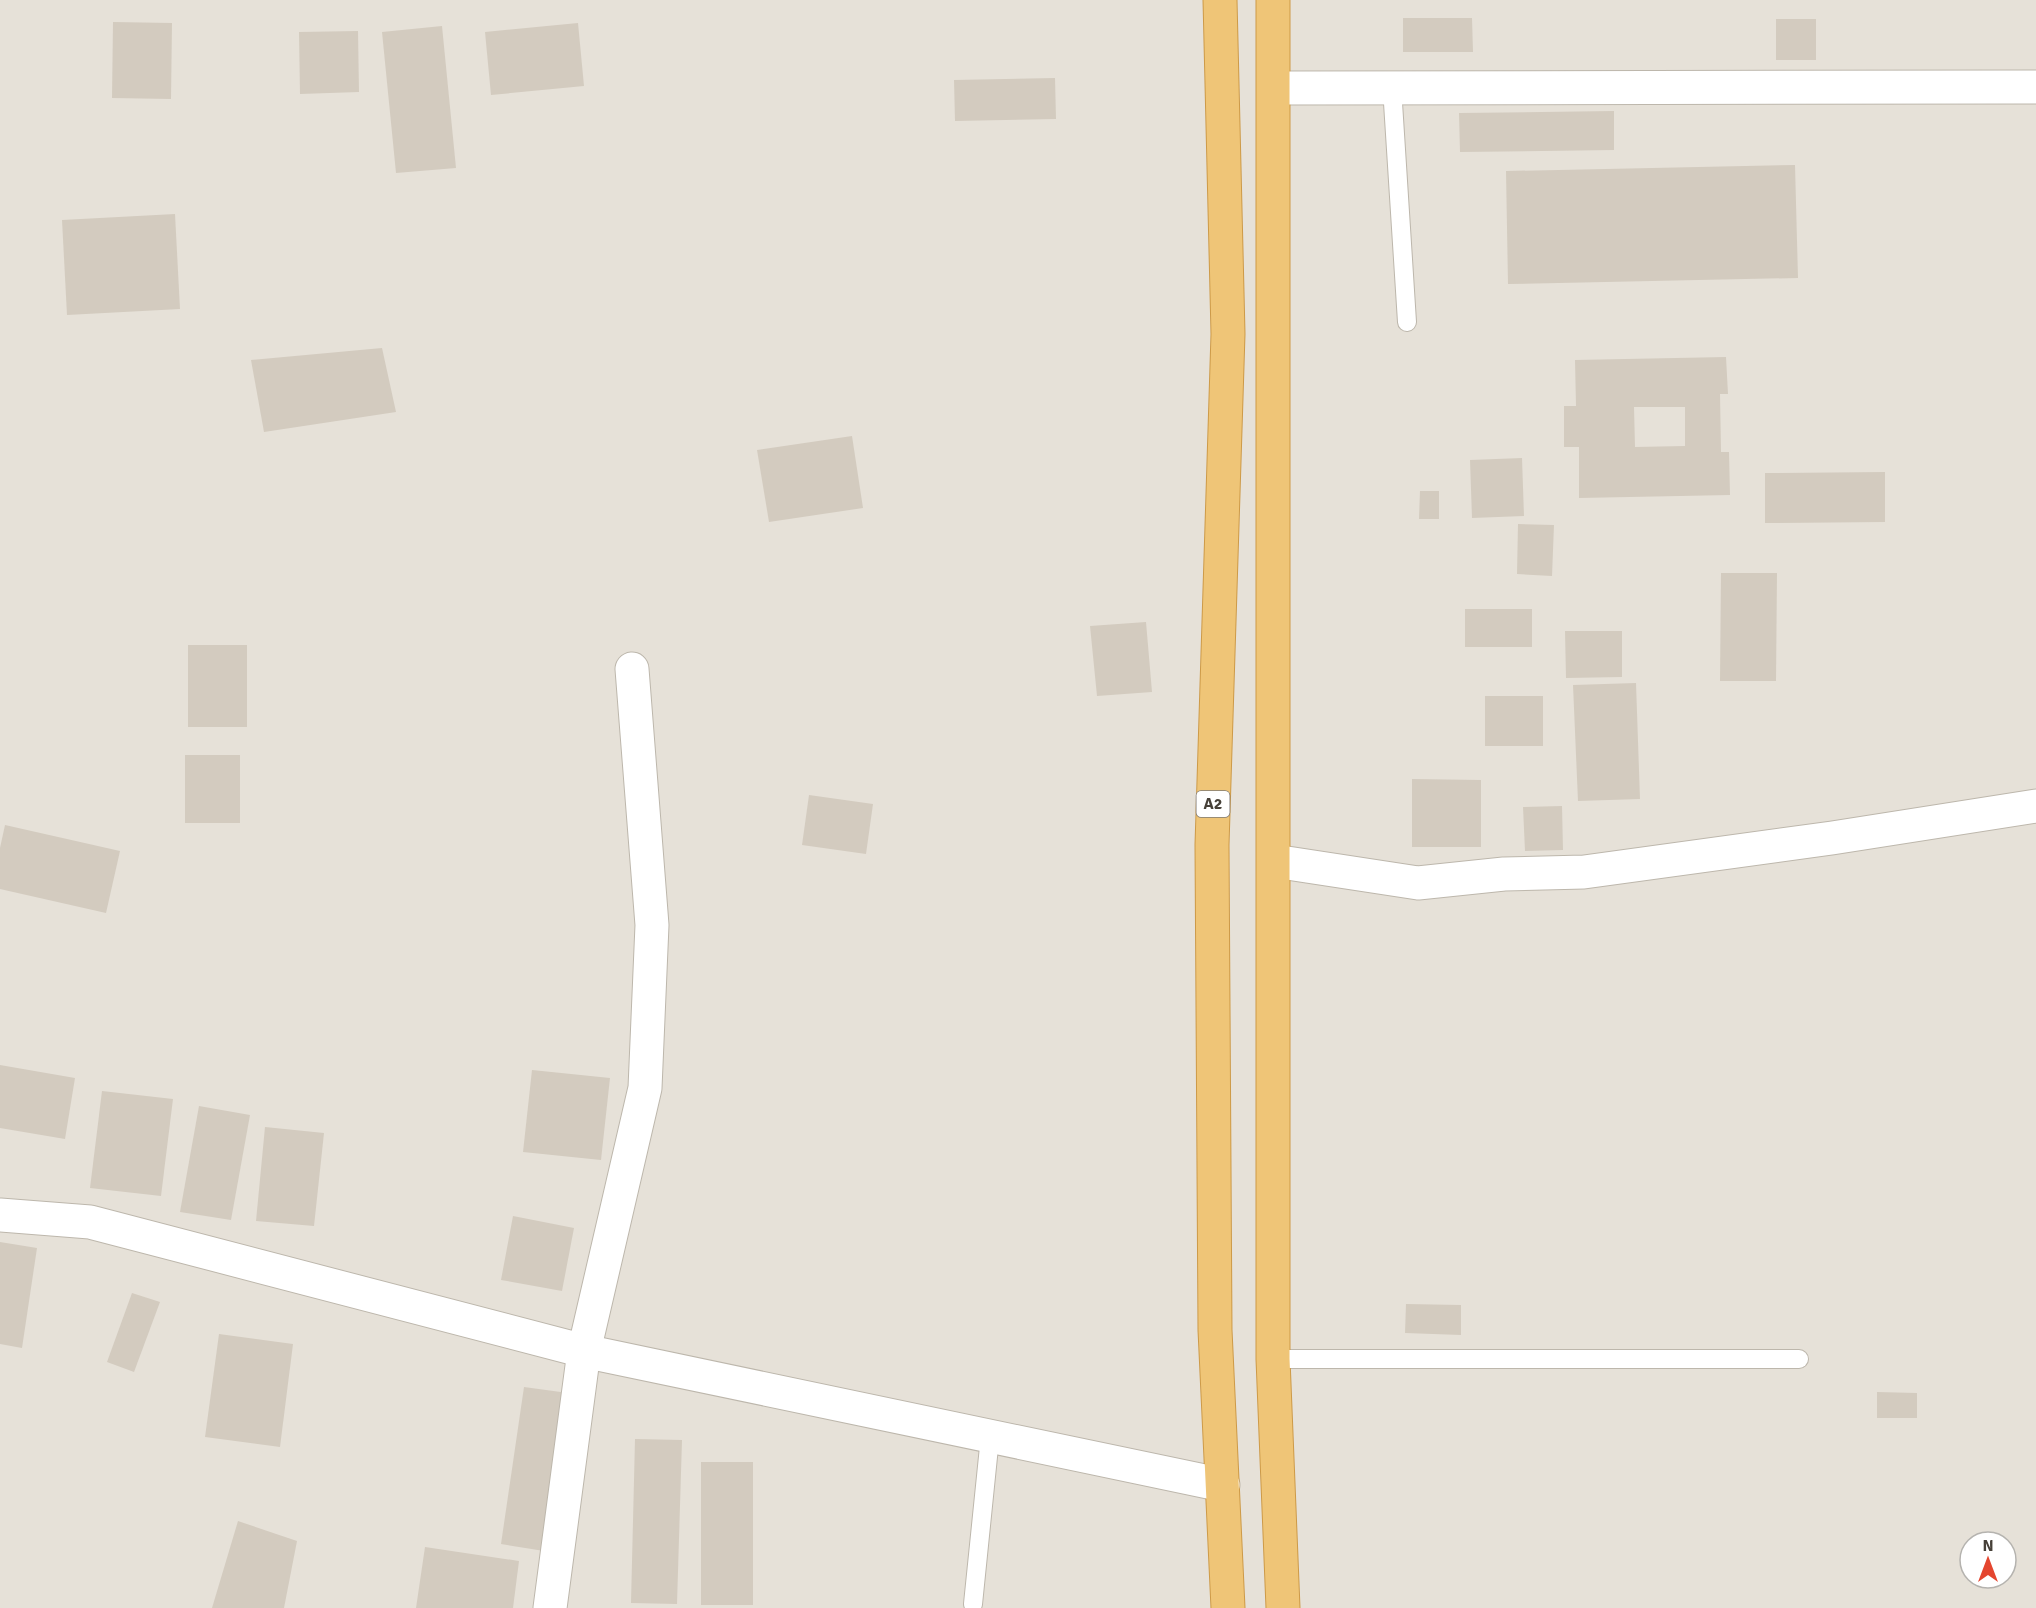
<svg xmlns="http://www.w3.org/2000/svg" width="2036" height="1608" viewBox="0 0 2036 1608" font-family="Signika,sans-serif">
<style>
.residential{fill:#e6e1d8;fill-rule:evenodd}
.building{fill:#d3cbbf;fill-rule:evenodd}
.lines{fill:none;stroke-linecap:round;stroke-linejoin:round}
.lane-casing{stroke:#bdb7ac;stroke-width:20}
.street-casing{stroke:#bdb7ac;stroke-width:35}
.highway-casing{stroke:#cd9a48;stroke-width:35}
.lane{stroke:#fff;stroke-width:18}
.street{stroke:#fff;stroke-width:33}
.highway{stroke:#efc577;stroke-width:33}
.labels{text-anchor:middle;dominant-baseline:central;stroke-width:4.5;stroke-linejoin:round;paint-order:stroke}
.shield{fill:#fff;stroke:#7e7974;stroke-width:1.5}
.shield-label{font-size:16px;font-weight:bold;fill:#464038}
</style>
<rect width="100%" height="100%" fill="#f3efe9"/>
<path class="residential" d="M0,0H2036V1608H0ZM1970,1542H2006V1578H1970Z"/>
<g class="building">
<polygon points="1403,18 1472,18 1473,52 1403,52"/>
<rect x="1776" y="19" width="40" height="41"/>
<polygon points="113,22 172,23 171,99 112,98"/>
<polygon points="578,23 584,86 491,95 485,32"/>
<polygon points="442,26 456,168 396,173 382,32"/>
<polygon points="358,31 359,92 300,94 299,32"/>
<polygon points="1055,78 1056,119 955,121 954,80"/>
<polygon points="1614,111 1614,150 1460,152 1459,113"/>
<polygon points="1795,165 1798,278 1508,284 1506,171"/>
<polygon points="175,214 180,309 67,315 62,220"/>
<polygon points="382,348 396,412 264,432 251,360"/>
<path d="M1726,357L1728,394H1720L1721,452H1729L1730,495L1579,498V447H1564V406H1576L1575,360ZM1634,407H1685V446L1635,447Z"/>
<polygon points="852,436 863,508 769,522 757,450"/>
<polygon points="1522,458 1524,516 1472,518 1470,460"/>
<polygon points="1885,472 1885,522 1765,523 1765,473"/>
<polygon points="1420,491 1439,491 1439,519 1419,519"/>
<polygon points="1518,524 1554,525 1552,576 1517,574"/>
<polygon points="1721,573 1777,573 1776,681 1720,681"/>
<rect x="1465" y="609" width="67" height="38"/>
<polygon points="1146,622 1152,692 1097,696 1090,626"/>
<polygon points="1565,631 1622,631 1622,677 1566,678"/>
<rect x="188" y="645" width="59" height="82"/>
<polygon points="1636,683 1640,799 1578,801 1573,685"/>
<rect x="1485" y="696" width="58" height="50"/>
<rect x="185" y="755" width="55" height="68"/>
<polygon points="1412,779 1481,780 1481,847 1412,847"/>
<polygon points="809,795 873,804 866,854 802,845"/>
<polygon points="1562,806 1563,850 1525,851 1523,807"/>
<polygon points="5,825 120,851 106,913 0,889 0,848"/>
<polygon points="0,1065 75,1078 65,1139 0,1128"/>
<polygon points="532,1070 610,1078 601,1160 523,1152"/>
<polygon points="102,1091 173,1099 161,1196 90,1188"/>
<polygon points="199,1106 250,1115 231,1220 180,1212"/>
<polygon points="265,1127 324,1133 314,1226 256,1221"/>
<polygon points="513,1216 574,1228 562,1291 501,1280"/>
<polygon points="0,1242 37,1248 22,1348 0,1344"/>
<polygon points="132,1293 160,1302 134,1372 107,1362"/>
<polygon points="1406,1304 1461,1305 1461,1335 1405,1333"/>
<polygon points="219,1334 293,1344 280,1447 205,1437"/>
<polygon points="524,1387 568,1393 544,1551 501,1544"/>
<polygon points="1877,1392 1917,1393 1917,1418 1877,1418"/>
<polygon points="635,1439 682,1440 677,1604 631,1603"/>
<rect x="701" y="1462" width="52" height="143"/>
<polygon points="238,1521 297,1541 284,1608 212,1608"/>
<polygon points="425,1547 519,1561 513,1608 416,1608"/>
</g>
<g class="lines">
<defs>
<g id="lane">
<polyline points="1392,87 1407,322"/>
<polyline points="1273,1359 1799,1359"/>
<polyline points="973,1604 990,1437"/>
</g>
<g id="street">
<polyline points="1275,88 2036,87"/>
<polyline points="1274,861 1418,883 1504,874 1584,872 1832,838 2036,806"/>
<polyline points="0,1215 90,1222 584,1351 1223,1485"/>
<polyline points="550,1608 584,1351 645,1088 652,925 632,669"/>
</g>
<g id="highway">
<polyline points="1220,0 1228,334 1212,845 1215,1330 1228,1608"/>
<polyline points="1273,0 1273,1359 1283,1608"/>
</g>
</defs>
<use href="#lane" class="lane-casing"/>
<use href="#street" class="street-casing"/>
<use href="#highway" class="highway-casing"/>
<use href="#lane" class="lane"/>
<use href="#street" class="street"/>
<use href="#highway" class="highway"/>
</g>
<g class="labels">
<rect class="shield" x="1196.5" y="791" width="33" height="26" rx="4.5"/>
<g class="shield-label">
<text x="1213" y="804">A2</text>
</g>
</g>
<g transform="translate(1988 1560)"><circle r="28" fill="#ffffff" stroke="#b5b3af" stroke-width="1.5"/>
<path d="M0-4.5L10 22L0 15L-10 22Z" fill="#e4462f"/>
<text y="-9" font-size="16" font-weight="bold" text-anchor="middle" fill="#464038">N</text>
</g>
</svg>
